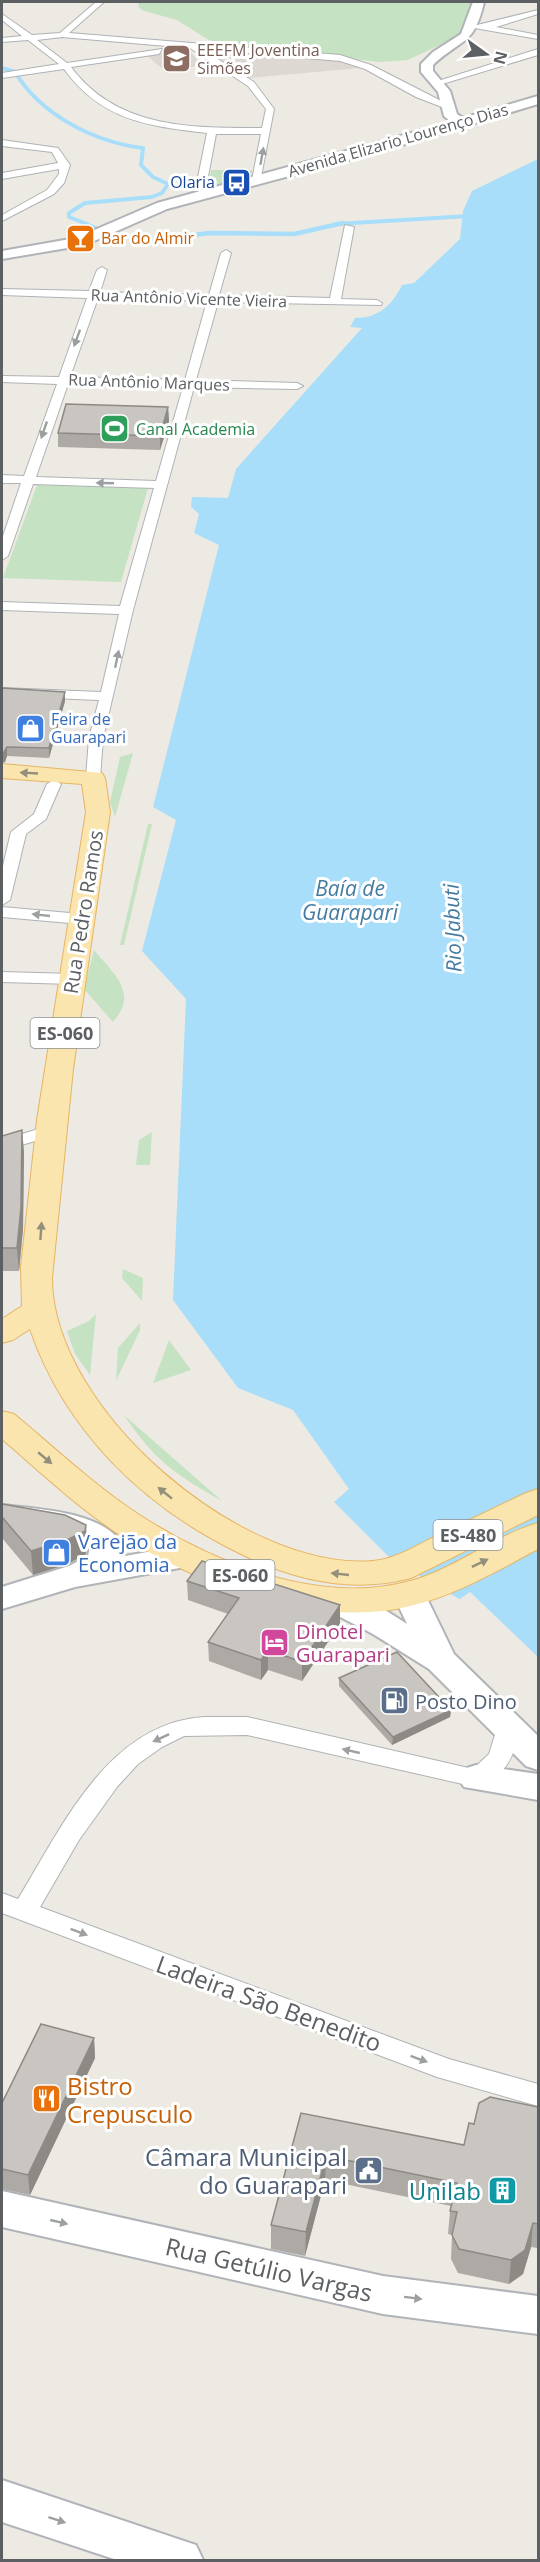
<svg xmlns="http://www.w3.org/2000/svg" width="540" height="2562" viewBox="0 0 540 2562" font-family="'Open Sans',sans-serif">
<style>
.education{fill:#ddd9d2}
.green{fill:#c5e3c2}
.water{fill:#a8def9}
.pier{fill:#edeae4}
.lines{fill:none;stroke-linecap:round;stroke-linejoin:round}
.stream-far1{stroke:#a8def9;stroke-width:4}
.stream{stroke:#a8def9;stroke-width:4.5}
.street-casing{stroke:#afb2b5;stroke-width:2}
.secondary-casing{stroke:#b0b4b8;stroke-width:4}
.primary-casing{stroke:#e7b463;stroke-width:2}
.street{fill:#fff;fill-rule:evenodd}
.secondary{fill:#fff;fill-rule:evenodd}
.primary{fill:#f9e5ad;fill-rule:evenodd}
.wall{fill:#ada9a5}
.shaded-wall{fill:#8d8a86}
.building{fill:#c9c5c0;stroke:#8d8a86;stroke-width:1.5}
.oneway{fill:#9da0a1}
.oneway2{fill:#938f7d}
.labels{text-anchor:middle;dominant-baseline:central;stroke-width:6;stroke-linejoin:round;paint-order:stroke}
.far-education-label{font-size:16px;fill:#785e54;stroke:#fff;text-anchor:start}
.far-street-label{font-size:16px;fill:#5c6063;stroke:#fff}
.far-transit-label{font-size:16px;fill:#164399;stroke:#fff;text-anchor:end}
.far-food-label{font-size:16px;fill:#c56008;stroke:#fff;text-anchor:start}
.far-leisure-label{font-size:16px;fill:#27864d;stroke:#fff;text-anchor:start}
.far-shop-label{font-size:16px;fill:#366cbe;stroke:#fff;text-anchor:start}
.shield{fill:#fff;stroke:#8d9092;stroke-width:1.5}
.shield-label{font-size:18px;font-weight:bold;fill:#5c6063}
.street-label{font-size:20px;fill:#5c6063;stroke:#fff}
.shop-label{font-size:20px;fill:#366cbe;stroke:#fff;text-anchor:start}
.hotel-label{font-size:20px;fill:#b23c85;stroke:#fff;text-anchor:start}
.service-label{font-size:20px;fill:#4e5e75;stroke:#fff;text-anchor:start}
.water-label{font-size:21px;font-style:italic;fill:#447ba1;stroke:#fff}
.near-street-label{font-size:24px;fill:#5c6063;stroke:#fff}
.near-food-label{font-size:24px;fill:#c56008;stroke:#fff;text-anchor:start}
.near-service-label{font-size:24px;fill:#4e5e75;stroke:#fff;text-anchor:end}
.near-culture-label{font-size:24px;fill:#0d838f;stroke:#fff;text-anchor:end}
</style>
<rect width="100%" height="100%" fill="#edeae4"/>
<g class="education">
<polygon points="185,50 210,65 164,70 146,55"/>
<polygon points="198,50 340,60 361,68 249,78"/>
</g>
<g class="green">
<polygon points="138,2 472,2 459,36 408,60 380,62 225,46 207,39 177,20 144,11 139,8"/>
<polygon points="211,170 252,170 251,180 212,190 208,188"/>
<polygon points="37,485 148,488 121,582 3,578"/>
<polygon points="133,753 115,817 110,802 120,757"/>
<polygon points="148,824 152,824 124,945 120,945"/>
<path d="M94,950C114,974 139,993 113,1022L84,989Z"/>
<polygon points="152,1132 150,1165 136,1165 139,1140"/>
<polygon points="123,1269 143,1278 142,1301 122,1278"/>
<polygon points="96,1314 90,1375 75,1354 67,1331 89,1321"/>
<polygon points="140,1323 140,1330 116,1381 118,1348"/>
<polygon points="169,1340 191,1370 153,1383"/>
<path d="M124,1415L222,1501C176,1475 154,1460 124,1415Z"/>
</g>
<path class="water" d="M538,159V1670L461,1600L390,1558L334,1502L349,1489L293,1410L238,1388L173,1300L186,999L142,951L176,820L153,807L219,545L194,533L199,514L191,507L192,497L228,498L236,469L362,328L350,327L355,318C379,318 392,305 402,285L414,283L460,239L463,211L472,191Z"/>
<polygon class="pier" points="470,1592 538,1657 538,1673 457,1601"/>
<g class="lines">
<g class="stream-far1">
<path d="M2,68L15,72C41,115 94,142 143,148L141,165L153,177L168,184L162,193L152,197L85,203L69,213V217L87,224"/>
<polyline points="336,224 469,216"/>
</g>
<polyline class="stream" points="83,223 110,234 150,241 209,233 294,234 343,223"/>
<defs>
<g id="street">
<path d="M96,2H104L69,33L340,55L371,65L451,106L447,109L416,97L365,69L340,61L202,49L254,82L274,109L260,182L252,180L261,134H216L206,187L210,194L202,196L196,187L207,133C148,126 102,121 64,69L2,78V73L59,64L28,40L2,42V38L22,36L2,20V14L32,35L60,33ZM62,37L190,48L248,86L266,109L262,128C192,128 117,129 71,67L159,54L162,49L67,63L37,40Z"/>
<polygon points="538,10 538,14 496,27 538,35 538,39 469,27"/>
<polygon points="538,49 538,55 439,85 432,83"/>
<polygon points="2,140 58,148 70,165 64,183 54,194 2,221 2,215 47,190 59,174 59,169 2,179 2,173 58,163 52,152 2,146"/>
<path d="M345,225L354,227L341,299L377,300L382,303L381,305L218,302L196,380L297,383L303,386L297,389L194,387L133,610L103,738L100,778L93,782L88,781L86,778L89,738L99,700L2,696V688L101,692L119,614L2,610V602L120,606L154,488L33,484L8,556L2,560V539L21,483H2V475L24,476L57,384L2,382V376L59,377L87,298L2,295V289L89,291L97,270L102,267L107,270L100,292L209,295L221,253L226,250L231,253L219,295L330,298ZM98,298L207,301L185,380L70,377ZM68,384L183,387L156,481L36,477Z"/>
<polygon points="54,780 61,784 46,819 26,834 10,900 2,905 2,870 11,832 34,814 47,784"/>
<polygon points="2,907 81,914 89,919 81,924 2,917"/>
<polygon points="2,972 73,974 81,979 73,984 2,982"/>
<polygon points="52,1125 61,1130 58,1134 2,1151 2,1140"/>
<path d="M204,1717H247L473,1769L489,1754L499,1722L507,1719L515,1722L519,1728C516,1756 504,1778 476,1787L247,1735L184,1736L162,1747L138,1764L117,1787L79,1840L40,1907L449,2059L538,2084V2106L437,2077L2,1913V1893L18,1899C62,1827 108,1723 204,1717Z"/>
</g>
<g id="secondary">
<path d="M473,2H484C474,46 462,38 433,65V71L450,91L457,114L463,118L538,96V104L382,151L167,209L85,245L2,259V251L76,238L157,203L451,122L444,116L438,92L421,72V64L433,52L461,34Z"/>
<path d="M2,1505C37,1509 102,1511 122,1544L120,1557L185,1545L196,1548L201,1556L196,1564L185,1567L75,1587L2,1609V1587L69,1566L88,1556L90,1547L67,1536L2,1526Z"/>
<path d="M409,1583L421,1586L454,1654L538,1736V1770L526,1766L429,1669L373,1634L323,1608L319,1600L323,1592C349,1585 385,1610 407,1624L393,1594L397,1586Z"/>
<polygon points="476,1765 538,1774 538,1800 464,1787 458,1778 464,1769"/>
<polygon points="2,2191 383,2276 538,2296 538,2334 383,2314 2,2227"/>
<polygon points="2,2480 196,2545 203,2560 117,2560 2,2522"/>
</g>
<g id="primary">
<path d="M2,764L102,773L105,778L110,812L73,1069L52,1278C52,1410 244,1572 373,1561C395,1559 416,1546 436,1536C466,1522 496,1507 526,1493L538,1489V1515L411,1578C351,1594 293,1580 239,1553C144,1507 65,1431 30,1329L13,1340L2,1343V1319L22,1306L21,1267L37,1120L86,812L82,784L2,778Z"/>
<path d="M2,1411L14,1414C55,1448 94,1485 138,1514C213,1563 320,1606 410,1581C455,1569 493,1536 538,1523V1549C497,1571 456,1595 410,1606C316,1630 192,1583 114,1531C74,1504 38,1470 2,1439Z"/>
</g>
</defs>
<use href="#street" class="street-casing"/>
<use href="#secondary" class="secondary-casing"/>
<use href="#primary" class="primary-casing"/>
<use href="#street" class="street"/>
<use href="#secondary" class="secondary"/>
<use href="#primary" class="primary"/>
</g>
<g class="wall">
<polygon points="168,407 169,421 160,450 58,447 58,433"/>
<polygon points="2,688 65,701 49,758 7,756 5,762 2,763"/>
<polygon points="2,1136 24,1151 23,1229 19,1271 2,1271"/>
<polygon points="2,1504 86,1525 87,1548 86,1554 68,1564 33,1575 2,1538"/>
<polygon points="187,1581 340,1605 340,1624 302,1681 268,1670 261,1680 209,1661 208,1642 228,1614 188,1600"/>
<polygon points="339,1678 451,1710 450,1717 392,1745 339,1686"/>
<polygon points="94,2038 95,2058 30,2195 2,2189 2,2190 2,2103"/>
<polygon points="538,2107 538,2248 531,2247 523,2274 509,2284 458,2273 451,2259 452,2235 448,2234 450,2211 451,2206 325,2180 305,2256 271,2249 271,2225 301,2113 464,2145 474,2124"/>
</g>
<g class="shaded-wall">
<polygon points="168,407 169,421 160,450 160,436"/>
<polygon points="65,692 65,701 49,758 49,748"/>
<polygon points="7,747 7,756 5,762 2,763 2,754"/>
<polygon points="22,1130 24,1151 23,1229 19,1271 17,1248"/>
<polygon points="86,1525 87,1548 86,1554 68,1564 33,1575 31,1551"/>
<polygon points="340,1605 340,1624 302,1681 302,1662"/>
<polygon points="268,1650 268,1670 261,1680 261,1660"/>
<polygon points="451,1710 450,1717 392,1745 393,1737"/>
<polygon points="94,2038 95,2058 30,2195 28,2175"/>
<polygon points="326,2156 325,2180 305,2256 306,2232"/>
<polygon points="533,2223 531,2247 523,2274 509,2284 511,2260"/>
</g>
<g class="building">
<polygon points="66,404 168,407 160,436 58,433"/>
<polygon points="2,688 65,692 49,748 7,747 4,752 2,754"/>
<polygon points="22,1130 21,1207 17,1248 2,1248 2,1136"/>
<polygon points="2,1504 65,1515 86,1525 85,1531 67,1540 31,1551 2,1517"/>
<polygon points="202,1561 340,1605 302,1662 268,1650 261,1660 208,1642 239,1598 187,1581"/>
<polygon points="397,1652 451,1710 393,1737 339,1678"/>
<polygon points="41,2024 94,2038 28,2175 2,2169 2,2103"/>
<polygon points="490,2097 538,2107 538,2224 533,2223 525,2250 511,2260 459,2249 452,2235 457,2212 450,2211 457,2183 326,2156 306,2232 271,2225 301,2113 464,2145 469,2123 474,2124 479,2103"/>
</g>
<defs><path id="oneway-solid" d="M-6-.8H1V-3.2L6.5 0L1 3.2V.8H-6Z" transform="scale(1.5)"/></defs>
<g class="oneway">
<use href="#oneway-solid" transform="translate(262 156) rotate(-80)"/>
<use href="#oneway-solid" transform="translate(77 338) rotate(110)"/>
<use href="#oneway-solid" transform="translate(44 430) rotate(109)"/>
<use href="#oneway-solid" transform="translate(105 483) rotate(-178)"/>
<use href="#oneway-solid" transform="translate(117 659) rotate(-78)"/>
<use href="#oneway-solid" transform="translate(41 915) rotate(-174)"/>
<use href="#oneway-solid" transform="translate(161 1738) rotate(155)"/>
<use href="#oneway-solid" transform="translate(351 1751) rotate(-167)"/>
<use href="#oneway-solid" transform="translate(79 1932) rotate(21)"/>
<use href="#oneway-solid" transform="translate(419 2059) rotate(20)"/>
<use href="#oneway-solid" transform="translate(59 2222) rotate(13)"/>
<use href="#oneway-solid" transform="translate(413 2298) rotate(7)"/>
<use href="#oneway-solid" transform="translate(57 2520) rotate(18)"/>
</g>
<g class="oneway2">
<use href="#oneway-solid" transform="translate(29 773) rotate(-177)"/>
<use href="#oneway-solid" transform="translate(41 1231) rotate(-86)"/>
<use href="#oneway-solid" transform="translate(45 1458) rotate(40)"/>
<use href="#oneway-solid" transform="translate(165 1493) rotate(-141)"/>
<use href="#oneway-solid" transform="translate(480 1563) rotate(-26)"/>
<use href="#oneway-solid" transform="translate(340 1574) rotate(-174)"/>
</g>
<defs>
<symbol id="school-square" viewBox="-11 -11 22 22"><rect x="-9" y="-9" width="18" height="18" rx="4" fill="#8d6e63" stroke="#fff"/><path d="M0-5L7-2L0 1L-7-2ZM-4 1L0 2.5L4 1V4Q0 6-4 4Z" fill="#fff"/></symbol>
<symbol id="bus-square" viewBox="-11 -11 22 22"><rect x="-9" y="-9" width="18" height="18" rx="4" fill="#1a4fb4" stroke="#fff"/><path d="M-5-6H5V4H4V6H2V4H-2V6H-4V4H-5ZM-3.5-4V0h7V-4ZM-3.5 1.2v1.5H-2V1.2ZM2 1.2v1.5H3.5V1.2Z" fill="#fff"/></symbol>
<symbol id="bar-square" viewBox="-11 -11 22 22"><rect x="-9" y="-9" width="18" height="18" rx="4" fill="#e8710a" stroke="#fff"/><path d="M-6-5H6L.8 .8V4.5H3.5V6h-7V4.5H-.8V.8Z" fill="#fff"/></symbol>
<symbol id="stadium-square" viewBox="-11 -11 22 22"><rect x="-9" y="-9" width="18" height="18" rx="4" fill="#2e9e5b" stroke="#fff"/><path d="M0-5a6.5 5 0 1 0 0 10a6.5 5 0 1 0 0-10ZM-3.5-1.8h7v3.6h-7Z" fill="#fff"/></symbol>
<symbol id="shop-square" viewBox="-11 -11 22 22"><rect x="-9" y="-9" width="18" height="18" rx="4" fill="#3f7fe0" stroke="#fff"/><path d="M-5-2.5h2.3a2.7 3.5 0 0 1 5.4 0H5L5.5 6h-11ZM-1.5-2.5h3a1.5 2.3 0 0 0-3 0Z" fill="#fff"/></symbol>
<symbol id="hotel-square" viewBox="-11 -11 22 22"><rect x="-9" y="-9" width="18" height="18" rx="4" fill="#d1479c" stroke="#fff"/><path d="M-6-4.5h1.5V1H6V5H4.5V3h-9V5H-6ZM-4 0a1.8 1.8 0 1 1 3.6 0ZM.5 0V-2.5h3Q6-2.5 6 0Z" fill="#fff"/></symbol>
<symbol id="fuel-square" viewBox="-11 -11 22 22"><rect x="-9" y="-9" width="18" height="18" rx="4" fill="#5c6f8a" stroke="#fff"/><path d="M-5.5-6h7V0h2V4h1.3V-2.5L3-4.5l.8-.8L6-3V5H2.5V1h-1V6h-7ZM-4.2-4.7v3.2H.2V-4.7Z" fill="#fff"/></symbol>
<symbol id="restaurant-square" viewBox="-11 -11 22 22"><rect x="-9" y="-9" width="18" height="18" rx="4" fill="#e8710a" stroke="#fff"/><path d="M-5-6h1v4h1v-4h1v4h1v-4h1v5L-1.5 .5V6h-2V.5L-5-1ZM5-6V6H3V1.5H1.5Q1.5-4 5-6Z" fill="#fff"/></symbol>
<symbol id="civic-square" viewBox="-11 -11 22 22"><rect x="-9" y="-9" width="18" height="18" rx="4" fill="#5c6f8a" stroke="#fff"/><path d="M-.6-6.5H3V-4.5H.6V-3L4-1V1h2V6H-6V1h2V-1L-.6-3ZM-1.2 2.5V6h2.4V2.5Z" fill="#fff"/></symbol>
<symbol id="building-square" viewBox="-11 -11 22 22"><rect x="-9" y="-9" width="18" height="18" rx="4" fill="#0f9aa8" stroke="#fff"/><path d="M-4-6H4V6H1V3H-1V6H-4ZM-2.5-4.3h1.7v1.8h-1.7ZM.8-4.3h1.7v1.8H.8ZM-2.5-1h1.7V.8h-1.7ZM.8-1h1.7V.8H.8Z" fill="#fff"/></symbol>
</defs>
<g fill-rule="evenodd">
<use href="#school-square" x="160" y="42" width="33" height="33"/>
<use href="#bus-square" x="220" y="166" width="33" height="33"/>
<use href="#bar-square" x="64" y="222" width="33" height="33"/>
<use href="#stadium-square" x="98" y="412" width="33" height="33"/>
<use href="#shop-square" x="14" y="712" width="33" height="33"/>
<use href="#shop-square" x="40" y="1536" width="33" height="33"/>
<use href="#hotel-square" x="258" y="1626" width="33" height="33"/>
<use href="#fuel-square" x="378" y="1684" width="33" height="33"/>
<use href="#restaurant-square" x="30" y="2082" width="33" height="33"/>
<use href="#civic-square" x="352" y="2154" width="33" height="33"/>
<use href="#building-square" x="486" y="2174" width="33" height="33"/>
</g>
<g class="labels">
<g class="far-education-label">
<text x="197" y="50">EEEFM Joventina<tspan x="197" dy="18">Simões</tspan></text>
</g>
<g class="far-street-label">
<text transform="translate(398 140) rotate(-16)">Avenida Elizario Lourenço Dias</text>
<text transform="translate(189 298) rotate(2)">Rua Antônio Vicente Vieira</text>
<text transform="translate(149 382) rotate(2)">Rua Antônio Marques</text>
</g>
<g class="far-transit-label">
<text x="215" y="182">Olaria</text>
</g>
<g class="far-food-label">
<text x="101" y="238">Bar do Almir</text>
</g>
<g class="far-leisure-label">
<text x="136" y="429">Canal Academia</text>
</g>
<g class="far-shop-label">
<text x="51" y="719">Feira de<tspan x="51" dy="18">Guarapari</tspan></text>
</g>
<g class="shield">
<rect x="30.5" y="1018" width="69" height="30" rx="4.5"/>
<rect x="433.5" y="1520" width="69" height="30" rx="4.5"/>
<rect x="205.5" y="1560" width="69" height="30" rx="4.5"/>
</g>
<g class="shield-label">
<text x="65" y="1033">ES-060</text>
<text x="468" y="1535">ES-480</text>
<text x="240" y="1575">ES-060</text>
</g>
<g class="street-label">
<text transform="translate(83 912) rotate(-81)">Rua Pedro Ramos</text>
</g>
<g class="shop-label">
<text x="78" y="1541">Varejão da<tspan x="78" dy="23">Economia</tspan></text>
</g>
<g class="hotel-label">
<text x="296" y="1631">Dinotel<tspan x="296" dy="23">Guarapari</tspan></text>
</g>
<g class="service-label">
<text x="415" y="1701">Posto Dino</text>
</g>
<g class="water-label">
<text x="350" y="888">Baía de<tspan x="350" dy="24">Guarapari</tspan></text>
<text transform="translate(452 928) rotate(-92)">Rio Jabuti</text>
</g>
<g class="near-street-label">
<text transform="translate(269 2003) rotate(20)">Ladeira São Benedito</text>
<text transform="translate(269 2269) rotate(13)">Rua Getúlio Vargas</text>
</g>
<g class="near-food-label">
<text x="67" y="2085">Bistro<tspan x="67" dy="28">Crepusculo</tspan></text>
</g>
<g class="near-service-label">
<text x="347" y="2156">Câmara Municipal<tspan x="347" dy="28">do Guarapari</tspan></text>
</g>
<g class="near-culture-label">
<text x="481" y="2190">Unilab</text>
</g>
</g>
<rect width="540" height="2562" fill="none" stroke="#5c6063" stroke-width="6"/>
<g transform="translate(486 54) rotate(105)" stroke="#ffffff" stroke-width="4.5" paint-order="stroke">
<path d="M0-4.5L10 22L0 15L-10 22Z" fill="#5c6063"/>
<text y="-9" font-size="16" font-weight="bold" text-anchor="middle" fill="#5c6063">N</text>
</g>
</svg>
